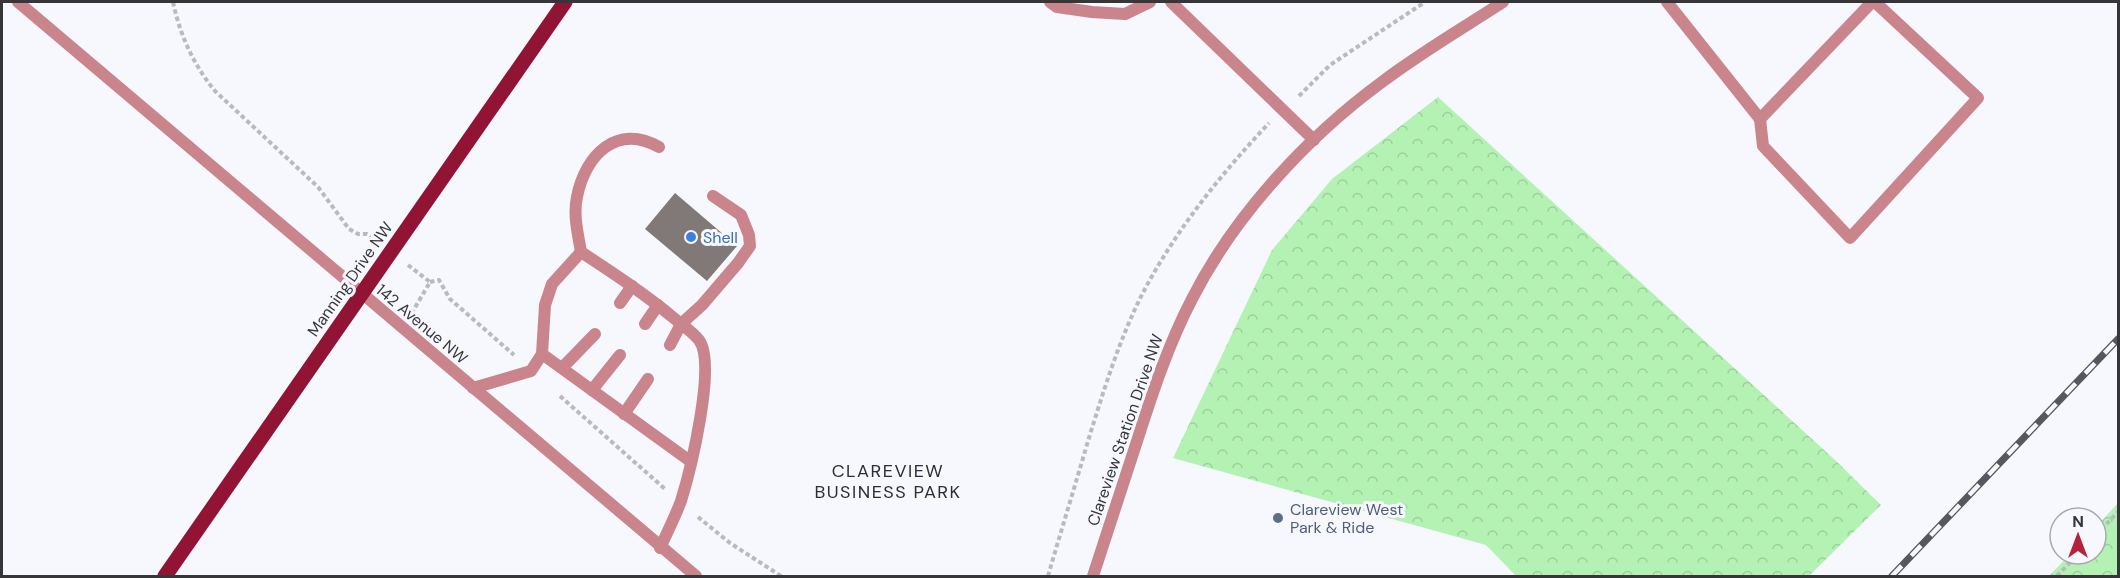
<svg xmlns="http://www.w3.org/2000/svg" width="2120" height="578" viewBox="0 0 2120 578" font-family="'DM Sans',sans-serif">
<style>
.park{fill:url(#park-crowns)}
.building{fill:#807977}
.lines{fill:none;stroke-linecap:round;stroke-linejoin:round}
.path{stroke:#b9bac0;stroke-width:4;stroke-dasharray:4.5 3;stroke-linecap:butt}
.service{stroke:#c9858b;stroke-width:12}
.tertiary{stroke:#c9858b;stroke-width:12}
.primary{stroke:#921434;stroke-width:15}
.rail-casing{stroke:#57585b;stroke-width:7}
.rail{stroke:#f6f8fe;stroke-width:4.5;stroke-dasharray:14;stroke-linecap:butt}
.shop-dot{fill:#3f7fe0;stroke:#f6f8fe;stroke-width:2}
.service-dot{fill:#5c6f8a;stroke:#f6f8fe;stroke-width:2}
.labels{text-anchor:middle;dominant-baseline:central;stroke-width:6;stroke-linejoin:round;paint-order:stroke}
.shop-label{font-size:16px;fill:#366cbe;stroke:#f6f8fe;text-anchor:start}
.street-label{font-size:16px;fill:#363639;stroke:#f6f8fe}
.service-label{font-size:16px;fill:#4e5e75;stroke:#f6f8fe;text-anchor:start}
.neighbourhood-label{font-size:18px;letter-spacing:1.5px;fill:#2d2e33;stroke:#f6f8fe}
</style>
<defs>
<pattern id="park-crowns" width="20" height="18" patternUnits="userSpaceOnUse" patternTransform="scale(1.5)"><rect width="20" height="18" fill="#b4f2b4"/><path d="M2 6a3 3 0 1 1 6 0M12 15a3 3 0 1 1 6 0" fill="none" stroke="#9bd09c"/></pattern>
</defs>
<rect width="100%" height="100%" fill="#f6f8fe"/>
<g class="park">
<polygon points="1438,97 1835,460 1881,505 1809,576 1516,576 1486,545 1173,458 1272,250 1332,179"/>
<polygon points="2118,503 2118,576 2049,576 2070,554 2096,554 2096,527"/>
</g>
<polygon class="building" points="675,193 737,246 707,281 645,229"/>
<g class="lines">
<g class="path">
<path d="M173,2C180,35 193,64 215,91L318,187L349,229L358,234H367L373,238"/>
<polyline points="1299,96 1330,65 1425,2"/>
<polyline points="408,265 430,282 413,311"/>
<polyline points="430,282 439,280 450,299 514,355"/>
<polyline points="560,396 665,489"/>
<polyline points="698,517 730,543 781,576"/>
<polyline points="2096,535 2118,512"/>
<path d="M1048,576C1061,531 1075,486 1088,441C1106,383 1124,323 1155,271C1187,216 1226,169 1269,123"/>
<polyline points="2057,576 2078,554"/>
</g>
<g class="service">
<polyline points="1050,2 1057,7 1092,12 1125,14 1150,2"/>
<polyline points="1171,2 1314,140"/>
<polyline points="1667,2 1760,119 1763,146 1850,238 1978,98 1875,2"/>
<polyline points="1760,119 1872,2"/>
<path d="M581,252C578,234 573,215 577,197C585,155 617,123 659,147"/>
<polyline points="620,303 632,286"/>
<polyline points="645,324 658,305"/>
<polyline points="670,345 681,324 702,305 738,263 750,246 749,235 741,215 713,196"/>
<polyline points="542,354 690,461"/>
<polyline points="562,368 595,334"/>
<path d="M473,388L531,371L542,354L545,305L552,284L581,252C613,273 645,294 675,319C682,325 693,332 699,340C717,364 690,472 681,501C675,517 667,533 660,548"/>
<polyline points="592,390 620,355"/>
<polyline points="624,414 648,379"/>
</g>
<g class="tertiary">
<polyline points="18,2 696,576"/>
<path d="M1093,576C1108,530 1123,484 1138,438C1153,391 1169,343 1192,299C1234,216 1307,137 1382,82C1420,53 1463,28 1503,2"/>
</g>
<polyline class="primary" points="165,576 565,2"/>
<defs>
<polyline id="rail" points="1892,576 2118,339"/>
</defs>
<use href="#rail" class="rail-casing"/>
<use href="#rail" class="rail"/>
</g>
<circle class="shop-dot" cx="691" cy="237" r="6"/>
<circle class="service-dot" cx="1278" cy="518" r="6"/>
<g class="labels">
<g class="shop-label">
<text x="703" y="237">Shell</text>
</g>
<g class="street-label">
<text transform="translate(350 279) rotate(-55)">Manning Drive NW</text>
<text transform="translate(422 324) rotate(40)">142 Avenue NW</text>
<text transform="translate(1125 430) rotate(-71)">Clareview Station Drive NW</text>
</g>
<g class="service-label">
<text x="1290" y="509">Clareview West<tspan x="1290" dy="18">Park &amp; Ride</tspan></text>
</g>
<g class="neighbourhood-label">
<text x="888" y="471">CLAREVIEW<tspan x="888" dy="21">BUSINESS PARK</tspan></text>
</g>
</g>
<rect width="2120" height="578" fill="none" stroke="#363639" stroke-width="6"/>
<g transform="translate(2078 536)"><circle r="28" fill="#f6f8fe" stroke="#a9aaaf" stroke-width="1.5"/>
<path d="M0-4.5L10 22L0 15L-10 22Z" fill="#b4213d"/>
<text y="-9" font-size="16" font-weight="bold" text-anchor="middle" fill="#363639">N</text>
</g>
</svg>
